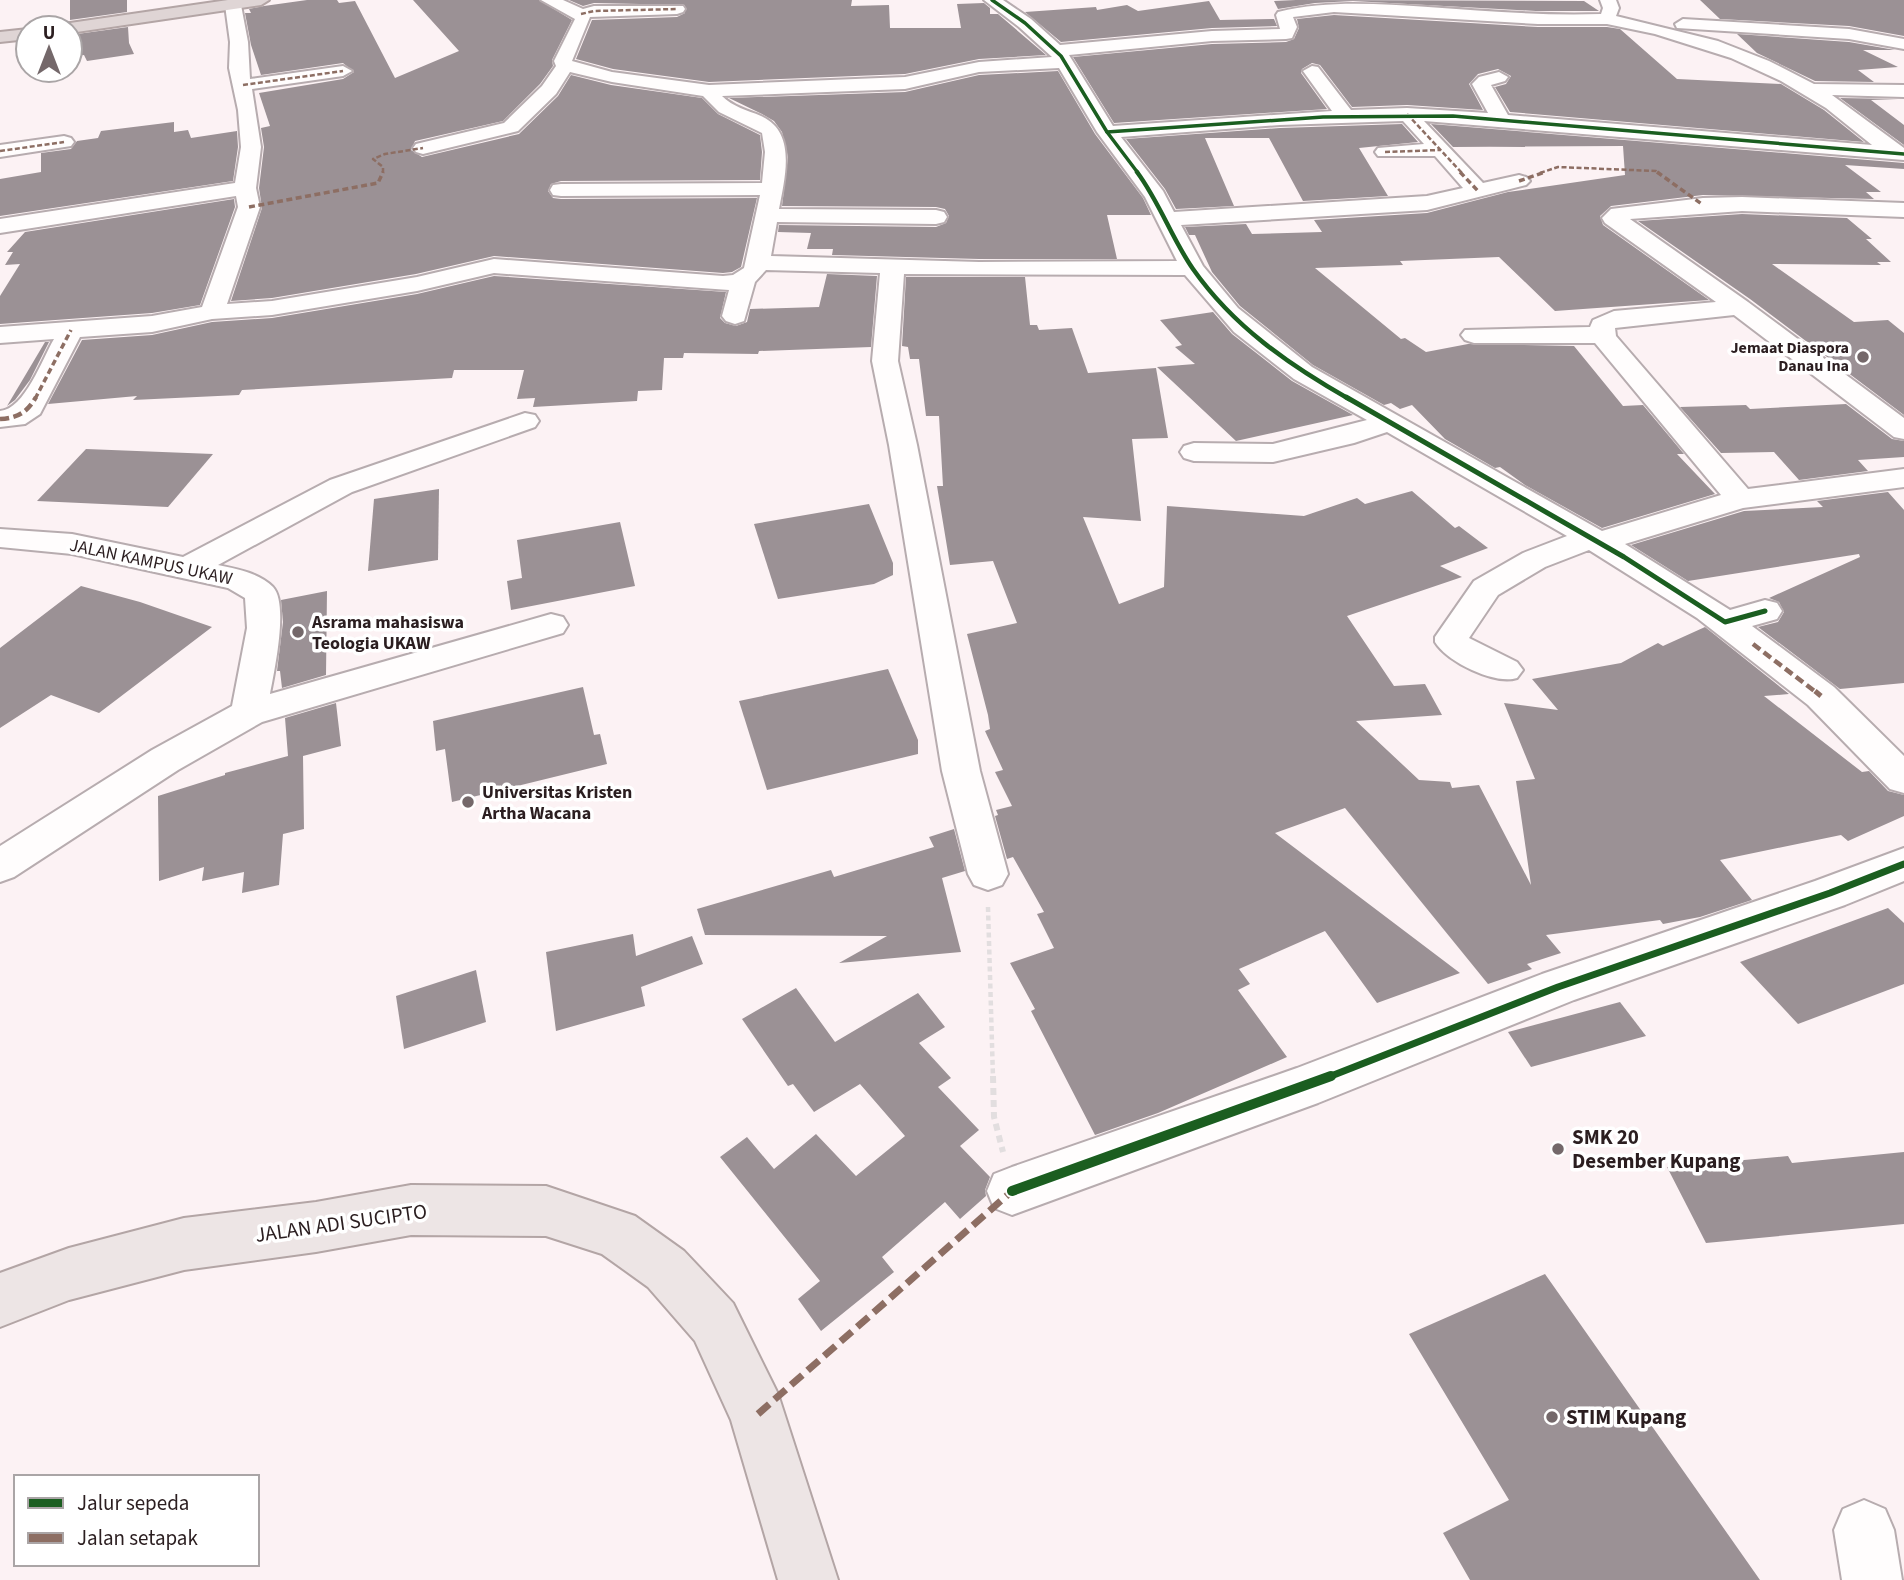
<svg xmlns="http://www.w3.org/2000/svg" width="1904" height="1580" viewBox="0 0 1904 1580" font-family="'Source Sans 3',sans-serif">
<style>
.building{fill:#9b9195}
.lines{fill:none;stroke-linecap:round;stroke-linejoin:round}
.minor-casing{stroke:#b7acaf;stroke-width:4}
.major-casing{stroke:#b3a5a5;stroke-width:4}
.highway-casing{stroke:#b3a5a5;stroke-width:4}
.path-far1{stroke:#e2dedf;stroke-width:4.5;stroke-dasharray:5 3.5;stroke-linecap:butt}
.path{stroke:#e2dedf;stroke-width:6;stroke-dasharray:7 5;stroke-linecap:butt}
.minor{fill:#fffdfd;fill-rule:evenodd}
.major{fill:#ede5e5;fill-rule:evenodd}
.highway{fill:#dfd5d5;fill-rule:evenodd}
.quiet-far4{stroke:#8d6e63;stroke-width:2.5;stroke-dasharray:5 2.5;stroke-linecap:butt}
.quiet-far3{stroke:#8d6e63;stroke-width:3.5;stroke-dasharray:6 3.5;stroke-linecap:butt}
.quiet-far2{stroke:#8d6e63;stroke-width:4.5;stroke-dasharray:9 4.5;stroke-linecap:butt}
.quiet-far1{stroke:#8d6e63;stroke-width:5;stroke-dasharray:11 5;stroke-linecap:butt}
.quiet{stroke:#8d6e63;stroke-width:7;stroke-dasharray:15 7;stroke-linecap:butt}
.cycleway-far4-casing{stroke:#fff;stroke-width:5}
.cycleway-far3-casing{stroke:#fff;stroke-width:7}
.cycleway-far2-casing{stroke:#fff;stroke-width:9}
.cycleway-far1-casing{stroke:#fff;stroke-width:11}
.cycleway-casing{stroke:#fff;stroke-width:14}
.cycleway-far4{stroke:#1b5e20;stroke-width:3.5}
.cycleway-far3{stroke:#1b5e20;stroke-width:4.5}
.cycleway-far2{stroke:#1b5e20;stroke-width:5}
.cycleway-far1{stroke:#1b5e20;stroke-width:7}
.cycleway{stroke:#1b5e20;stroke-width:10}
.poi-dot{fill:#74686a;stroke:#fff;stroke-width:2.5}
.labels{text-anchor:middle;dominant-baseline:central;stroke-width:7;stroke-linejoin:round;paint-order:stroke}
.far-poi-label{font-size:16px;font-weight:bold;fill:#2b1e20;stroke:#fff;text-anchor:end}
.street-label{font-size:18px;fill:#2b1e20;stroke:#fff}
.poi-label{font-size:18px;font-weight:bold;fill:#2b1e20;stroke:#fff;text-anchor:start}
.near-poi-label{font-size:21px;font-weight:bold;fill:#2b1e20;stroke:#fff;text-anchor:start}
.near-street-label{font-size:21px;fill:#2b1e20;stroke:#fff}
</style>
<rect width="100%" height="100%" fill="#fcf2f4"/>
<g class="building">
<polygon points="70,0 127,0 127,12 70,20"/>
<polygon points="307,0 337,0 339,3 355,1 395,78 459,51 413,0 539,0 572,20 552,60 553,66 540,84 503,121 415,141 411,150 422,157 519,134 558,96 571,75 611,85 702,98 718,114 760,135 762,152 760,180 561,181 551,184 548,191 553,198 561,199 757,198 741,267 732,272 723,273 494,256 416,274 272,298 231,301 262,208 259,188 264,147 261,128 270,126 259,93 343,79 354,72 343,63 261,75 251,45 245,13 251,13 249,9 264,6"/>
<polygon points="569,0 852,0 851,6 889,5 890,28 961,28 957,4 984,3 990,8 990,14 998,14 1046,55 979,59 905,74 709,82 613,69 576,59 592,20 677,17 685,13 685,5 594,3 583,6"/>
<polygon points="1296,0 1584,1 1599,11 1536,11 1353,1 1315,3 1278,9 1274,1"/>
<polygon points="1700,0 1904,0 1904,36 1849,26 1720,19"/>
<polygon points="1209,1 1220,20 1274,19 1277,26 1212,28 1061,42 1025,12 1096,7 1097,10 1127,5 1138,11"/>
<polygon points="1334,15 1538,27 1607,27 1620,29 1677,79 1781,84 1824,110 1864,142 1510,112 1495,87 1506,84 1511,76 1498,69 1478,74 1469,84 1483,110 1407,105 1352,107 1320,65 1312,63 1302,69 1301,73 1327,109 1114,123 1073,57 1212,44 1286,42 1294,39 1299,28 1297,19"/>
<polygon points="128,27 129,43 134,54 87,61 84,55 70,57 70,35"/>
<polygon points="1737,34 1849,42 1895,50 1863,50 1898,67 1858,70 1874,82 1815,81 1757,53"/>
<polygon points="1058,71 1095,134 1143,198 1151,215 1107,215 1117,259 979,259 832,255 833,249 807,249 811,233 778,232 779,225 936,227 946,223 949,216 945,209 936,207 782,206 788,157 782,132 774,121 762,114 729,98 905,92 979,75"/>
<polygon points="1840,98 1898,99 1871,100 1904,125 1904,145"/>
<polygon points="174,122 174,132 188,130 191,138 237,131 238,147 233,181 0,216 0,179 41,172 41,153 71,149 77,141 98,138 101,131"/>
<polygon points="1402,124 1418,142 1359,148 1388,196 1303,201 1269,138 1205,138 1234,206 1176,209 1165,189 1126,139 1280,128"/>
<polygon points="1431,124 1904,163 1904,169 1845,165 1881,192 1866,192 1874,199 1703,195 1611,206 1600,216 1603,225 1709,300 1555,311 1499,257 1400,261 1403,265 1315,268 1401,339 1405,338 1426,352 1468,344 1574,346 1623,406 1643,405 1684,454 1677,454 1715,494 1602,528 1525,485 1500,467 1495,468 1445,439 1412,405 1400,409 1391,403 1384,405 1313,365 1240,306 1212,272 1195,235 1189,235 1185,227 1246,224 1252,234 1322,232 1314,220 1427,213 1508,192 1625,175 1623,146 1453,147"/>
<polygon points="234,199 235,207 200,305 152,313 0,324 0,296 20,264 5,265 13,252 7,252 25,232"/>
<polygon points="1742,214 1847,218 1872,239 1866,239 1891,262 1877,262 1881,265 1772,264 1854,322 1888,320 1904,333 1904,415 1750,299 1638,221"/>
<polygon points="827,274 877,276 871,347 759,351 758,354 684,353 683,358 664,358 662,390 638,391 637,401 533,407 535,398 517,399 524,370 454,370 452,378 242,390 239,395 133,400 137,396 48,404 82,340 152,335 212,322 272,318 417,294 494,276 726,292 720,318 725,323 736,326 747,322 750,309 819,307"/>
<polygon points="906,277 1025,277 1030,325 1037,325 1039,330 1072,328 1088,373 1156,368 1168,438 1132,439 1141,521 1083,517 1119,604 1164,587 1167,506 1304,516 1357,498 1365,504 1412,491 1455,528 1459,526 1488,548 1440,566 1462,577 1347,616 1394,686 1425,684 1442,715 1356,721 1419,780 1450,782 1452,788 1479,785 1531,885 1516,781 1535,779 1504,703 1558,710 1532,679 1621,663 1658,643 1663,646 1705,627 1789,694 1764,696 1862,772 1869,771 1888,791 1904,795 1904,816 1848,841 1841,835 1720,860 1752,900 1700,917 1663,924 1660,920 1546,935 1561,953 1527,964 1532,969 1488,984 1345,808 1275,833 1460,973 1377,1003 1325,931 1239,969 1250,984 1238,990 1287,1057 1158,1113 1095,1135 1031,1011 1035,1009 1010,963 1054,948 1037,914 1044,912 1013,857 1007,859 995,816 998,815 996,810 1012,806 995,772 1003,770 985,731 990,729 988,715 967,634 1017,623 993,561 950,565 937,486 943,486 939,416 926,416 919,359 910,359 908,347 902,346"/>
<polygon points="1213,312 1232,334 1292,381 1353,415 1236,441 1157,367 1195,364 1175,347 1182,345 1160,320"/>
<polygon points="45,342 49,342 30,380 15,400 7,406"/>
<polygon points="1846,404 1892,439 1904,441 1904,457 1858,460 1868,471 1799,480 1774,452 1721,453 1680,407 1746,405 1750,409"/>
<polygon points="86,449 213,454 168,507 37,501"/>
<polygon points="439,489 438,560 368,571 374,499"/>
<polygon points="1888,492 1904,510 1904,683 1840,689 1758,627 1778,622 1784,612 1779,602 1769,598 1860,557 1859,554 1688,581 1631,545 1744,511 1823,507 1817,501"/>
<polygon points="869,504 893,563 893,575 874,584 778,599 754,524"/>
<polygon points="620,522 635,586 511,610 507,581 522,578 517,540"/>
<polygon points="81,586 140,602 212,627 99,713 51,695 0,728 0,648"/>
<polygon points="327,591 326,675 282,688 280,671 277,671 283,622 281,600"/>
<polygon points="888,669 918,740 918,754 767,790 739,701"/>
<polygon points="583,687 594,735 600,734 607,764 452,802 445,749 436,751 433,721"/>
<polygon points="336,703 341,746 303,756 304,829 283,834 279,885 242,893 244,872 202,881 204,867 159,881 158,796 225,775 225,773 288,756 285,718"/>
<polygon points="954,829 965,871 942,878 961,952 839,963 887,936 705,935 697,909 831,870 834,877 934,847 929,837"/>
<polygon points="1888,908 1904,923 1904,984 1798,1024 1740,962"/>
<polygon points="633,934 636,956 692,936 703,964 641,987 645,1006 556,1031 546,952"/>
<polygon points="476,970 486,1022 404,1049 396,996"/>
<polygon points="796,988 835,1042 918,993 945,1027 919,1043 951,1078 938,1087 979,1130 960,1146 990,1177 985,1190 986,1196 960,1219 945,1202 882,1257 894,1272 821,1331 798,1299 820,1281 720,1157 747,1137 774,1169 816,1134 856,1176 905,1136 860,1084 814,1112 793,1084 788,1086 742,1019"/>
<polygon points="1620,1002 1646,1036 1531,1067 1508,1032"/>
<polygon points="1904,1152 1904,1224 1706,1243 1667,1167 1788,1156 1792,1163"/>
<polygon points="1545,1274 1760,1580 1470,1580 1443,1533 1509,1500 1409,1334"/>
</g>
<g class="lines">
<defs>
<g id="minor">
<path d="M233,0L241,5L248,42L250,79L343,66L352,71L343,76L252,89L261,147L256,188L260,207L227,304L272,301L417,277L494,259L723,276L733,275L744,268L760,195L561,196L553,195L550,190L553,185L561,184L762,183L765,152L762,133L719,112L703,96L612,82L570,72L556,94L518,131L423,154L416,152L413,148L416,144L504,123L542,86L556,66L554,61L575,19L541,0H563L583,9L594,6H683L685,9L683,12L677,14L590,17L572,61L612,72L709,85L905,77L979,62L1052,57L1019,27L984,0H1003L1031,19L1060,45L1212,31L1280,29L1276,15L1278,12C1328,0 1377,4 1428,7C1486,11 1543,16 1601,14L1603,8L1600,0H1616L1619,8L1616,16L1718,41L1769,61L1814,84L1904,85V97L1832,95L1904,148V160L1424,121L1483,183L1519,175L1526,177L1530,181L1526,185L1427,210L1181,225L1203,266L1238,308L1312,367L1602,531L1721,495L1595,343H1474L1465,340L1461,335L1465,330L1590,327L1593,320L1614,311L1716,302L1605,223L1602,218L1611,209L1703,198L1742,197L1904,203V217L1742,211L1630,219L1748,302L1904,418V439L1894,437L1734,315L1615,328L1616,336L1748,489L1904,469V487L1743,508L1625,544L1730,610L1765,600L1777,603L1782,611L1777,619L1752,626L1834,687L1904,756V793L1890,789L1808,705L1697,618L1589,550L1545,567L1498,595L1469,638L1517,662L1523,670L1517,678C1495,685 1447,662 1435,642V637L1474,581L1523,553L1567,536L1387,432L1354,443L1273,462L1194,461L1184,458L1180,452L1184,446L1194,443L1273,444L1367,420L1294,379L1234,332L1185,275L904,274L898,361L917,445L980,771L1008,874L1002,885L988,890L974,885L968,874L942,771L889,445L872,361L880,273L766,270L755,282L744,321L735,324L726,321L722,316L729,290L494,273L417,291L272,315L212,319L152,332L80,337L40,414L25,424L0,427V411C25,409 42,359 54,339L0,343V327L152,316L202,307L238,207L236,196L0,233V219L235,183L241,147L238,110L229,68L230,42L225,5ZM1334,12L1538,24H1607L1655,34L1731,58L1781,81L1826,108L1872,145L1508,115L1491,85L1505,81L1508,77L1499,72L1479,77L1472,84L1488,113L1407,108L1351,110L1318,67L1312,66L1303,71L1332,111L1113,126L1069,55L1212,41L1286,39L1292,38L1297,27L1293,17ZM1059,68L1097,132L1145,197L1177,261L979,262L771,256L777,222L936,224L944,222L947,217L944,212L936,210L779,209C785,177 797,132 761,116C747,110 733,107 722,96L905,89L979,72ZM1403,121L1424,144L1378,148L1375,152L1378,156H1435L1463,188L1427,196L1174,212L1163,191L1121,137L1280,125Z"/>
<polygon points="1683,19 1849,29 1904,39 1904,49 1849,39 1677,28 1675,24"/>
<polygon points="64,136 71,138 74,142 71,146 0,157 0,145"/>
<path d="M525,413L535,415L539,421L535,427L352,492L218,565C237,569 259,573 273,587C289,604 274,672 270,694L551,614L563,617L568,625L563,633L262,722L178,770L14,877L0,882V846L152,750L232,706L247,628L245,598L228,588L72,554L0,547V529L72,534L183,557L330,480Z"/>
<polygon points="1904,848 1904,881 1845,905 1574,1000 1318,1103 1012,1215 994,1208 987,1191 994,1174 1012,1167 1297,1068 1542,974 1815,881"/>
<polygon points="1864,1500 1885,1509 1894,1530 1902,1580 1842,1580 1834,1530 1843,1509"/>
</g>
<polygon id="major" points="411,1185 546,1186 635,1216 684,1251 733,1303 778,1394 838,1580 778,1580 731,1420 695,1341 648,1287 602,1254 546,1236 411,1235 316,1252 184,1270 69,1300 0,1327 0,1273 69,1248 184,1218 316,1202"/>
<g id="highway">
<polygon points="228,0 269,0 261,5 70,33 70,28 62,28 70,23"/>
<polygon points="28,29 28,39 0,42 0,32"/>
</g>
</defs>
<use href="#minor" class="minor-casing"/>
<use href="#major" class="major-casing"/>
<use href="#highway" class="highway-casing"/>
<polyline class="path-far1" points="988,907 993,1078"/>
<polyline class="path" points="993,1076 994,1117 1003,1152"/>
<use href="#minor" class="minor"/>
<use href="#major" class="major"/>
<use href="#highway" class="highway"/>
<g class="quiet-far4">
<polyline points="581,14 594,11 677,9"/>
<polyline points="243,85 343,71"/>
<polyline points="1407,114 1462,173"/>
<polyline points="0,151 64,142"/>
<polyline points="1385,152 1440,150"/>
<polyline points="383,173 383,167 373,159 385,154 423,148"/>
<polyline points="1540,173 1558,167 1656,171 1659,173"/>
</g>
<g class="quiet-far3">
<polyline points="1460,172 1478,191"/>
<polyline points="1657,172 1703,205"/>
<polyline points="1519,181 1545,172"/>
<polyline points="249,207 378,183 383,172"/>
<polyline points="35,399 71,330"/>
</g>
<g class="quiet-far2">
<path d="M0,419C17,418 27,413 36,397"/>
<polyline points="1753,644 1817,693"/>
</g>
<polyline class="quiet-far1" points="1815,691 1821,696"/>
<polyline class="quiet" points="758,1414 1012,1191"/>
<defs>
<g id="cycleway-far4">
<polyline points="992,0 1025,23 1061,56 1107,132 1138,173"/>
<polyline points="1107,132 1323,117 1453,116 1904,154"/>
</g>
<path id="cycleway-far3" d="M1137,172C1160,203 1172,239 1193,269C1233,326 1289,365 1349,399"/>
<polyline id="cycleway-far2" points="1346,397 1624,557 1725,622 1765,611"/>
<polyline id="cycleway-far1" points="1326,1078 1558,987 1830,893 1904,864"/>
<polyline id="cycleway" points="1012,1191 1331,1076"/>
</defs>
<use href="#cycleway-far4" class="cycleway-far4-casing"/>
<use href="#cycleway-far3" class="cycleway-far3-casing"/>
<use href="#cycleway-far2" class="cycleway-far2-casing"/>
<use href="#cycleway-far1" class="cycleway-far1-casing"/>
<use href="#cycleway" class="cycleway-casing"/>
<use href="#cycleway-far4" class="cycleway-far4"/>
<use href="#cycleway-far3" class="cycleway-far3"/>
<use href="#cycleway-far2" class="cycleway-far2"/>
<use href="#cycleway-far1" class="cycleway-far1"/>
<use href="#cycleway" class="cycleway"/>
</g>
<g class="poi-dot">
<circle cx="1863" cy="357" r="7"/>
<circle cx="298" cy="632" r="7"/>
<circle cx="468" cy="802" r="7"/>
<circle cx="1558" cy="1149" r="7"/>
<circle cx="1552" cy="1417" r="7"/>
</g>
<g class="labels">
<g class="far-poi-label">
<text x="1849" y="348">Jemaat Diaspora<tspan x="1849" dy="18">Danau Ina</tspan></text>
</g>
<g class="street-label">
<text transform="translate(151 562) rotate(12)">JALAN KAMPUS UKAW</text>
</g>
<g class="poi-label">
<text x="312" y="622">Asrama mahasiswa<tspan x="312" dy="21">Teologia UKAW</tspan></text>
<text x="482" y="792">Universitas Kristen<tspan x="482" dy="21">Artha Wacana</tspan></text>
</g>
<g class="near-poi-label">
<text x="1572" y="1137">SMK 20<tspan x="1572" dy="24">Desember Kupang</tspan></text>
<text x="1566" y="1417">STIM Kupang</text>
</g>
<g class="near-street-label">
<text transform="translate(341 1223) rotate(-8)">JALAN ADI SUCIPTO</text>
</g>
</g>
<rect x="14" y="1475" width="245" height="91" fill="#ffffff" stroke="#aaa5a6" stroke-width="2"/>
<rect x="28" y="1498" width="35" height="10" fill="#1b5e20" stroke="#aaa5a6" stroke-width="2"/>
<text x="77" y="1510" font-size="21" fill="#2b1e20">Jalur sepeda</text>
<rect x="28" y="1533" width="35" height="10" fill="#8d6e63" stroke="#aaa5a6" stroke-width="2"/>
<text x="77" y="1545" font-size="21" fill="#2b1e20">Jalan setapak</text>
<g transform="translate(49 49)"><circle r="33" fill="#ffffff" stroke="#aaa5a6" stroke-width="2"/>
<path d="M0-5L12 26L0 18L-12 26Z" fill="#74686a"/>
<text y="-10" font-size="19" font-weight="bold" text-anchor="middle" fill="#2b1e20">U</text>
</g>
</svg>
